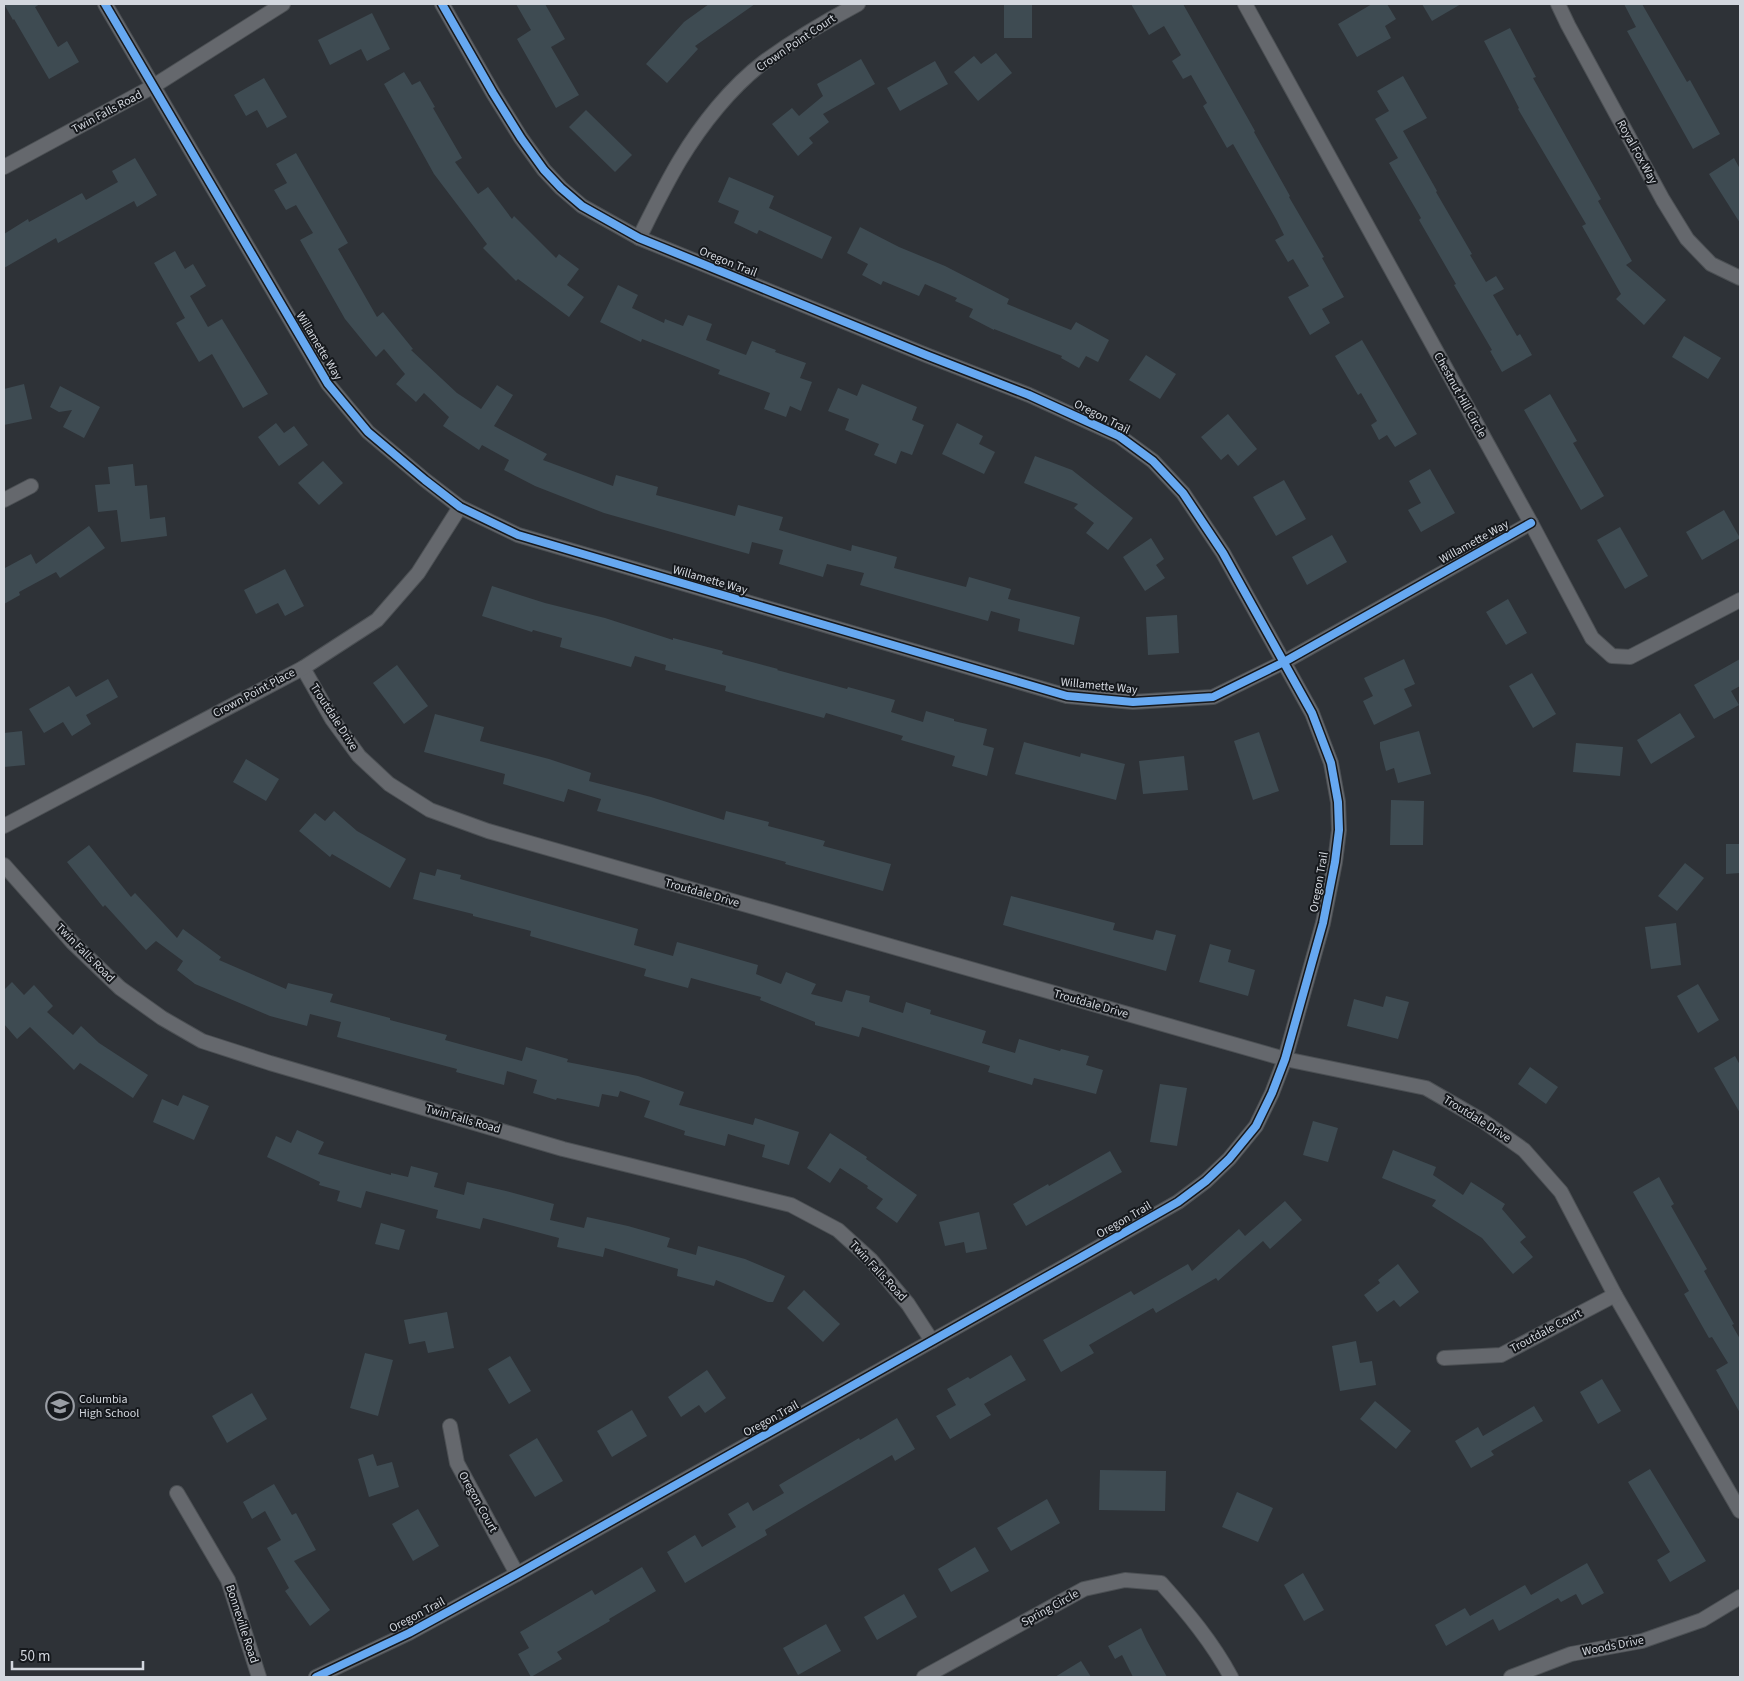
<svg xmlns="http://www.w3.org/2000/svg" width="1744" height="1681" viewBox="0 0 1744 1681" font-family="'Source Sans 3',sans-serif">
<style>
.building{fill:#3e4b52}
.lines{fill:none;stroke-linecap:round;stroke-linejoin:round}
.minor-casing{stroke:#4c5054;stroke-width:16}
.minor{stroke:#65686d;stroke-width:14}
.cycleway-casing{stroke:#16191d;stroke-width:11}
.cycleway{stroke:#66a8f1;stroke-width:8}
.labels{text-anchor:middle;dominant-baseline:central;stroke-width:4;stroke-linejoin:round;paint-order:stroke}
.street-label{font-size:12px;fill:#d3d7de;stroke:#16191d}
.poi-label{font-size:12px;fill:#d3d7de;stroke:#16191d;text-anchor:start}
</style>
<rect width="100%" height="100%" fill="#2e3237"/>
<g class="building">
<polygon points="4,4 40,4 35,7 58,47 67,41 79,62 49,79 14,19 13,20"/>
<polygon points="516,4 545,4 565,39 551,47 579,95 556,108 517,39 531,30"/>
<polygon points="709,4 755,4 695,46 698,49 667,83 646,64 684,22"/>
<rect x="1004" y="4" width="28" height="34"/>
<polygon points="1131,4 1183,4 1255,131 1254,132 1290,196 1289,197 1324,257 1322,258 1344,297 1322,309 1330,323 1310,335 1288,297 1309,286 1293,259 1288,262 1275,240 1284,235 1277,221 1233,144 1227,148 1203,106 1207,103 1191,75 1183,79 1172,61 1181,55 1164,26 1149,35"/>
<polygon points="1372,4 1387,4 1396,19 1385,26 1391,38 1357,57 1338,24"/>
<polygon points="1422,4 1461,4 1432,21"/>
<polygon points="1624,4 1642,4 1687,82 1690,80 1720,134 1693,149 1627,31 1636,27"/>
<polygon points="372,13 390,49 367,61 361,49 330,65 318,40"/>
<polygon points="1510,28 1536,77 1533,78 1601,199 1598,201 1632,261 1626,265 1666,300 1644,325 1616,299 1621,294 1582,226 1586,224 1518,109 1519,108 1484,41"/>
<polygon points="996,53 1012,73 978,101 954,72 974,56 981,64"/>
<polygon points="861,59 875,84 823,114 829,122 809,138 813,143 798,156 772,124 792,108 799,116 823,96 817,84"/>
<polygon points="935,61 948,84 900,111 887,88"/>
<polygon points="404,72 412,85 420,81 435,107 433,108 462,158 455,162 478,194 488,187 512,219 514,216 556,258 559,254 579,269 567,285 584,297 569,317 518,279 516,281 483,248 487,244 434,174 384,84"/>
<polygon points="1403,76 1427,118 1403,131 1437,191 1436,192 1472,254 1470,255 1486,282 1496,276 1504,289 1493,295 1517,336 1520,334 1532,355 1502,372 1490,351 1492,350 1454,285 1456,284 1419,220 1421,218 1389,163 1398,158 1375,119 1389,111 1377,91"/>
<polygon points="264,78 287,117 267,128 257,110 246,116 234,95"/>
<polygon points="586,110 632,155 615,172 569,127"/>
<polygon points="296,153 348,243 338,249 377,317 383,312 413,349 411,350 457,393 481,409 497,385 513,395 494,426 547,454 543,460 613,486 616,475 658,487 656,495 735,516 738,505 783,517 779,530 851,551 852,545 897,557 894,568 966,587 969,577 1011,589 1008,599 1080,617 1074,645 1018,631 1020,619 991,611 988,621 860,585 864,573 827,564 823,577 779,564 783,550 752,542 749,554 604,513 535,486 504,470 509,460 482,445 479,450 443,426 449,417 424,393 416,402 396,384 405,374 384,349 376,357 345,319 300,240 313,233 296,205 286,210 274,190 287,183 276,164"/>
<polygon points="135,158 157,195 137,207 134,201 58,243 56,238 4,268 4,234 28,219 29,222 82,193 86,200 118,182 112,171"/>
<polygon points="1734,158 1740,169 1740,223 1709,174"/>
<polygon points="729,177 774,196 769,208 832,237 822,259 759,230 757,234 734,223 739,211 718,202"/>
<polygon points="860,227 899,247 945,266 1009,299 1007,304 1071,330 1076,322 1109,340 1098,362 1086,356 1079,368 1061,358 1062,356 994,329 994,330 969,317 973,309 955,301 957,298 925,284 919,296 883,281 881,285 862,275 868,264 847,253"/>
<polygon points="175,251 185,269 193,264 206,286 190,296 208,327 222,319 268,394 243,408 212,354 199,362 176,323 185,318 154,263"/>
<polygon points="618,285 638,295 632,308 664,323 665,319 683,326 688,315 712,324 706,340 746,355 752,341 776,350 775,352 806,363 800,378 812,382 801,411 790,406 786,417 764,409 770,393 718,374 720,370 642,339 641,342 600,322"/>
<polygon points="1684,336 1721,358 1708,379 1672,357"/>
<polygon points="1362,340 1417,434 1395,447 1387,435 1379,440 1371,425 1377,421 1361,393 1358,395 1335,356"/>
<polygon points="1146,355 1176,374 1160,399 1129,380"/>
<polygon points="24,384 32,419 4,425 4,389"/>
<polygon points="862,384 917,407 912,420 924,425 912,455 901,451 896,464 874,455 879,444 845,430 849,419 828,411 838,388 857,396"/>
<polygon points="60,386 100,407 84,438 63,427 72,410 59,412 50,407"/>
<polygon points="1550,394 1577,441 1573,443 1604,496 1581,510 1524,410"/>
<polygon points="1228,414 1257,449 1238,466 1228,454 1221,460 1201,437"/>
<polygon points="276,423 284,433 294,426 308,445 279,466 258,437"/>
<polygon points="957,423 983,436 979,444 995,452 984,474 942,454"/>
<polygon points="1035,456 1072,470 1133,518 1108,550 1086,533 1094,523 1074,508 1078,504 1024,483"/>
<polygon points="323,461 343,483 319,505 298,483"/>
<polygon points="133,464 135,486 147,485 150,519 165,517 167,536 121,542 117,510 98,512 95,485 110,484 108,467"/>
<polygon points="1430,469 1455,513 1421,532 1408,510 1421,503 1409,481"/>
<polygon points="1284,480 1306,519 1276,536 1253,497"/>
<polygon points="1724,510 1740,538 1702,560 1686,532"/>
<polygon points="89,526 105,548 60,578 56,572 19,592 20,595 4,604 4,566 5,568 31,554 36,564"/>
<polygon points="1620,527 1648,576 1625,589 1597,540"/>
<polygon points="1332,535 1347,562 1307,585 1292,557"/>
<polygon points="1151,538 1164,559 1156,565 1165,578 1145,591 1123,557"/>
<polygon points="285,569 304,606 285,616 278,603 256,614 244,590"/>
<polygon points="492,586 545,603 605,618 673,640 673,638 723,651 722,654 778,669 777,670 847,689 848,687 895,700 891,712 923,722 926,711 954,719 954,721 987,729 983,745 994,748 987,776 952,766 955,756 901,740 903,736 826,713 824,718 725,691 726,686 665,670 666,665 635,656 631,667 560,647 562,638 533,630 532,632 482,616"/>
<polygon points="1508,599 1527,633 1506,645 1486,612"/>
<polygon points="1177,615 1179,653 1148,655 1146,617"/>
<polygon points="1404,659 1415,684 1404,689 1412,706 1374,725 1363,701 1373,696 1364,678"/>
<polygon points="1740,659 1740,686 1731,691 1739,705 1714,719 1694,685"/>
<polygon points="397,665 428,706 404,724 373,683"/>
<polygon points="1532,673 1556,714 1533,728 1509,686"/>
<polygon points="108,679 118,697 86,715 91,724 72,736 63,722 44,733 29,709 69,686 76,697"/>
<polygon points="1680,713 1695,737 1651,764 1637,740"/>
<polygon points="435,714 484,727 480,741 549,759 591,773 589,781 651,797 724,820 726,811 769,822 768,826 825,841 823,846 891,864 883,891 785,864 786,862 597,811 601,799 568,789 564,802 503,784 505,774 424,752"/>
<polygon points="22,731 25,765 4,767 4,733"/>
<polygon points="1419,731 1431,774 1398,783 1394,768 1386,771 1380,748 1380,742"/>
<polygon points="1259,732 1279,791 1253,800 1234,741"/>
<polygon points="1024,742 1080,757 1081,753 1125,764 1116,800 1015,774"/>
<polygon points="1576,743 1623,747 1620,776 1573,772"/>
<polygon points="1184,756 1188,790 1143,794 1139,761"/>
<polygon points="246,759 279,779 266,801 233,782"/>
<polygon points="1391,800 1424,801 1423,845 1390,845"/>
<polygon points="334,811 357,831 406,859 390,888 332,854 330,857 299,831 315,813 325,821"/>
<polygon points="1726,844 1740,844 1740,873 1726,874"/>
<polygon points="89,845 131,897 135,893 177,938 183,929 221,957 219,960 286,989 288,983 333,994 330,1002 390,1018 390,1020 447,1035 445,1040 522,1061 526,1047 568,1059 567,1062 638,1076 684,1092 679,1105 753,1125 755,1118 799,1132 789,1165 762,1157 765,1145 728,1134 725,1146 684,1135 685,1131 644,1117 650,1101 620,1091 618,1097 602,1094 599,1107 557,1098 556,1100 533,1093 537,1080 507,1071 504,1085 456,1072 457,1069 337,1037 341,1022 310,1014 307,1026 270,1016 195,984 177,970 183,961 156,941 146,950 105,905 103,907 67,862"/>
<polygon points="1685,863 1704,878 1677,911 1658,896"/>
<polygon points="437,869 461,875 460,879 638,929 634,945 673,956 677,942 699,948 758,965 756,974 781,984 786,972 816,984 811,994 842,1002 846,990 870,996 869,1002 903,1013 906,1002 931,1010 930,1014 986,1031 982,1043 1015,1053 1019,1039 1060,1051 1061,1049 1089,1056 1086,1065 1103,1070 1096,1094 1034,1078 1032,1085 988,1072 990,1066 862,1027 859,1037 815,1025 815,1022 760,1000 761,997 691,978 688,988 644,976 646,969 530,936 531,931 473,916 473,914 413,899 420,872 435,876"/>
<polygon points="1011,896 1115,923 1113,930 1153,940 1156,930 1176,935 1166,971 1003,925"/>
<polygon points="1676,923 1681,965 1651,969 1645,927"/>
<polygon points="1210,944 1231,950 1228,962 1255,970 1248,996 1199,982"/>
<polygon points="12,982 24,995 34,985 53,1006 47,1012 73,1035 81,1026 99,1043 148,1075 133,1098 80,1063 74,1070 30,1027 17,1039 4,1024 4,990"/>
<polygon points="1698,984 1719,1020 1698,1033 1677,996"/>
<polygon points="1386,996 1409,1002 1398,1039 1347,1026 1354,999 1383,1007"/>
<polygon points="1735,1056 1740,1065 1740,1113 1714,1068"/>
<polygon points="1530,1067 1558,1087 1546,1104 1518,1084"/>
<polygon points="1160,1084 1187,1088 1177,1146 1150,1142"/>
<polygon points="183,1095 209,1106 194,1140 153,1122 162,1099 178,1106"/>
<polygon points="1313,1121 1338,1128 1328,1162 1303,1155"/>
<polygon points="297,1130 324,1142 318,1154 355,1165 391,1175 391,1173 408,1177 411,1166 438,1173 434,1187 464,1195 467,1182 506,1191 554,1204 550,1220 584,1228 587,1217 628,1226 670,1238 667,1247 696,1255 698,1246 745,1259 785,1276 773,1302 768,1302 716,1280 714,1286 677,1276 678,1269 605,1248 603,1257 557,1247 559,1238 483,1218 480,1229 436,1218 438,1210 366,1191 361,1208 337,1201 340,1191 319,1185 320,1182 267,1157 276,1136 291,1143"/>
<polygon points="830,1133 867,1157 866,1159 917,1195 897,1223 876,1208 883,1199 867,1188 868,1186 840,1168 830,1183 807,1168"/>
<polygon points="1393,1150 1436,1167 1433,1175 1463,1195 1471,1182 1505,1204 1502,1209 1526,1237 1520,1242 1533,1257 1513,1274 1482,1238 1432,1206 1436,1200 1382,1178"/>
<polygon points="1110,1151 1122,1172 1026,1226 1013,1204 1048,1184 1049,1186"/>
<polygon points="1659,1177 1674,1204 1671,1206 1707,1269 1704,1271 1734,1324 1732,1325 1740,1339 1740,1413 1716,1370 1728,1363 1712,1337 1709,1338 1684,1294 1689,1291 1633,1192"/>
<polygon points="1285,1201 1302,1220 1270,1249 1263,1241 1218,1281 1216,1278 1156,1313 1153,1308 1089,1345 1094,1353 1061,1372 1043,1340 1131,1291 1134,1295 1188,1264 1192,1271 1239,1229 1245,1236"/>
<polygon points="979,1212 987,1249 966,1253 964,1242 945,1246 939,1222"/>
<polygon points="381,1223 405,1230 399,1250 375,1244"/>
<polygon points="1398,1264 1419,1292 1400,1307 1394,1300 1377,1312 1364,1295 1380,1283 1378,1280"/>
<polygon points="804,1290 840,1324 823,1342 787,1308"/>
<polygon points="447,1312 454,1348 428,1353 425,1341 409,1344 404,1320"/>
<polygon points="1356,1341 1360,1363 1372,1361 1376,1385 1340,1391 1332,1346"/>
<polygon points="365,1353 393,1360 378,1416 350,1408"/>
<polygon points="1011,1355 1026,1380 984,1404 991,1415 950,1439 936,1416 956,1405 947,1389 968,1377 970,1379"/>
<polygon points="510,1356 531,1391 509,1404 488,1369"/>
<polygon points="707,1370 726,1398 705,1413 699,1405 681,1417 668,1397"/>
<polygon points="1602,1379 1621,1411 1598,1424 1580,1392"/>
<polygon points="252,1393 267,1419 227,1443 212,1416"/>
<polygon points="1375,1401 1411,1431 1396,1449 1360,1419"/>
<polygon points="1534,1406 1543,1421 1491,1451 1494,1455 1471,1468 1455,1441 1478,1427 1483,1436"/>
<polygon points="632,1410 647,1436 612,1457 597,1431"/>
<polygon points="897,1418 915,1449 895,1461 892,1455 817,1499 765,1530 767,1535 685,1583 667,1552 695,1535 702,1547 736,1527 728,1514 748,1502 753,1511 784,1493 779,1485 859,1438 860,1440"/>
<polygon points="537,1438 563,1481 535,1497 509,1455"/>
<polygon points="373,1454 377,1466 392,1462 399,1487 369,1497 358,1459"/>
<polygon points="1650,1469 1706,1561 1670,1582 1657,1560 1670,1552 1628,1482"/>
<polygon points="1100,1470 1166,1471 1165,1511 1099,1510"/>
<polygon points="274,1484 292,1515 296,1513 316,1550 294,1561 330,1610 310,1626 285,1591 289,1588 267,1548 281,1540 265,1511 252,1519 243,1502"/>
<polygon points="1237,1492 1273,1508 1258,1542 1222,1527"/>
<polygon points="1047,1499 1060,1523 1011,1551 997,1528"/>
<polygon points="418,1509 439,1546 413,1561 392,1524"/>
<polygon points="975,1547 989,1571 951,1592 938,1569"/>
<polygon points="1587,1563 1604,1593 1582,1605 1576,1594 1561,1602 1558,1598 1499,1631 1493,1619 1446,1646 1435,1625 1465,1608 1470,1616 1525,1585 1531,1595"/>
<polygon points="642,1567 656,1591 609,1619 610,1621 557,1652 562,1659 531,1677 518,1654 529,1648 520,1632 592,1590 595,1595"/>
<polygon points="1303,1573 1324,1610 1304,1621 1284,1585"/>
<polygon points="904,1594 917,1617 877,1640 864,1617"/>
<polygon points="826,1624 841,1651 798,1675 783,1648"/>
<polygon points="1141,1628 1147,1641 1167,1677 1133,1677 1122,1655 1115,1659 1108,1646"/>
<polygon points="1081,1661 1091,1677 1055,1677"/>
</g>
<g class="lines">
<defs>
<g id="minor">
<polyline points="105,4 328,384 368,432 425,480 460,507 518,535 1067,696 1133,702 1213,697 1284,662 1531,523"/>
<polyline points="1245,4 1531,523 1592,638 1612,656 1630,657 1740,600"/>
<polyline points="1558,4 1568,25 1663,200 1687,239 1711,264 1740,278"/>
<polyline points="4,167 152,87 283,4"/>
<path d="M639,238C652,212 665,185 680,160C701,125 731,87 764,62C794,40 826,21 858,4"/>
<polyline points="4,500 31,486"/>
<polyline points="303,668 332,719 359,756 389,784 430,810 488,831 1285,1059 1426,1088 1483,1121 1524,1150 1561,1192 1615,1295 1740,1511"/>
<polyline points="4,826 303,668 377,620 418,573 460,507"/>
<polyline points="4,865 73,943 120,988 162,1018 202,1041 270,1063 563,1149 791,1205 838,1230 871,1260 908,1304 932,1341"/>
<polyline points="1444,1358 1501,1355 1615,1295"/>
<polyline points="450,1426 457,1463 517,1574"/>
<polyline points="177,1493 228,1580 259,1677"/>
<polyline points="316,1677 409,1633 517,1574 1076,1260 1178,1202 1206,1181 1229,1159 1256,1126 1272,1093 1285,1059 1323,923 1335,862 1339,830 1338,802 1331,763 1312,713 1223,553 1183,493 1153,461 1119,436 1029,395 926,355 639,238 582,206 561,188 544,170 521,138 493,93 442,4"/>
<path d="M924,1677L1084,1589L1125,1580L1161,1583C1188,1613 1212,1642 1231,1677"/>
<polyline points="1511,1677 1571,1654 1642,1641 1702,1620 1740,1597"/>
</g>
</defs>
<use href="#minor" class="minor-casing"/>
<use href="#minor" class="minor"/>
<defs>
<g id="cycleway">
<polyline points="105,4 328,384 368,432 425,480 460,507 518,535 1067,696 1133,702 1213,697 1284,662 1531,523"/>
<polyline points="316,1677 409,1633 517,1574 1076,1260 1178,1202 1206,1181 1229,1159 1256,1126 1272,1093 1285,1059 1323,923 1335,862 1339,830 1338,802 1331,763 1312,713 1223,553 1183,493 1153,461 1119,436 1029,395 926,355 639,238 582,206 561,188 544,170 521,138 493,93 442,4"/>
</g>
</defs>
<use href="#cycleway" class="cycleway-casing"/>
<use href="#cycleway" class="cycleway"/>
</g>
<defs>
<symbol id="school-ring" viewBox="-11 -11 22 22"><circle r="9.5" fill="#16191d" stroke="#999da4" stroke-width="1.5"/><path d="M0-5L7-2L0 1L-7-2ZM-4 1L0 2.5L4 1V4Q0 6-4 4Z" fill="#999da4"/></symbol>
</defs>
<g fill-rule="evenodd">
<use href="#school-ring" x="44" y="1390" width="32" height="32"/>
</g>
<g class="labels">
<g class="street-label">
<text transform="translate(796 43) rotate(-34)">Crown Point Court</text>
<text transform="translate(107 112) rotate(-28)">Twin Falls Road</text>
<text transform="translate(1637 152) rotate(61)">Royal Fox Way</text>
<text transform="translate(728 262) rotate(22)">Oregon Trail</text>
<text transform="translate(319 346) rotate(59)">Willamette Way</text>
<text transform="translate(1460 395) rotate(61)">Chestnut Hill Circle</text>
<text transform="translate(1102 417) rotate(27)">Oregon Trail</text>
<text transform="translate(1474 542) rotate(-29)">Willamette Way</text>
<text transform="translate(710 580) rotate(16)">Willamette Way</text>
<text transform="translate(1099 686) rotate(6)">Willamette Way</text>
<text transform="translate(254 693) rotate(-28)">Crown Point Place</text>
<text transform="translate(334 717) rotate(57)">Troutdale Drive</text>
<text transform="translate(1319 882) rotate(-80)">Oregon Trail</text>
<text transform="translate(702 893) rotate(16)">Troutdale Drive</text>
<text transform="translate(85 953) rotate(45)">Twin Falls Road</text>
<text transform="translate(1091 1004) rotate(16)">Troutdale Drive</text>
<text transform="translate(463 1119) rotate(16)">Twin Falls Road</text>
<text transform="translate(1477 1119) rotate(32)">Troutdale Drive</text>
<text transform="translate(1124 1220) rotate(-30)">Oregon Trail</text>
<text transform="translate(878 1271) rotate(47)">Twin Falls Road</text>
<text transform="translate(1546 1331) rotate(-28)">Troutdale Court</text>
<text transform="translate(771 1419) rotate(-29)">Oregon Trail</text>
<text transform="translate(478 1502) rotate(61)">Oregon Court</text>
<text transform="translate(1050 1608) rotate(-29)">Spring Circle</text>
<text transform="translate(417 1615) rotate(-28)">Oregon Trail</text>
<text transform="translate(242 1624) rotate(72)">Bonneville Road</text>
<text transform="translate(1613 1646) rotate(-11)">Woods Drive</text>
</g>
<g class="poi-label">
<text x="79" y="1399">Columbia<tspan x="79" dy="14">High School</tspan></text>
</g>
</g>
<rect width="1744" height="1681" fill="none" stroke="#d3d7de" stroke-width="10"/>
<path d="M12 1661v8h131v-8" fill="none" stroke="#d3d7de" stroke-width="2.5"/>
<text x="20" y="1661" font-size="15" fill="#d3d7de" stroke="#16191d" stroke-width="4" paint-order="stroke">50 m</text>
</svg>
